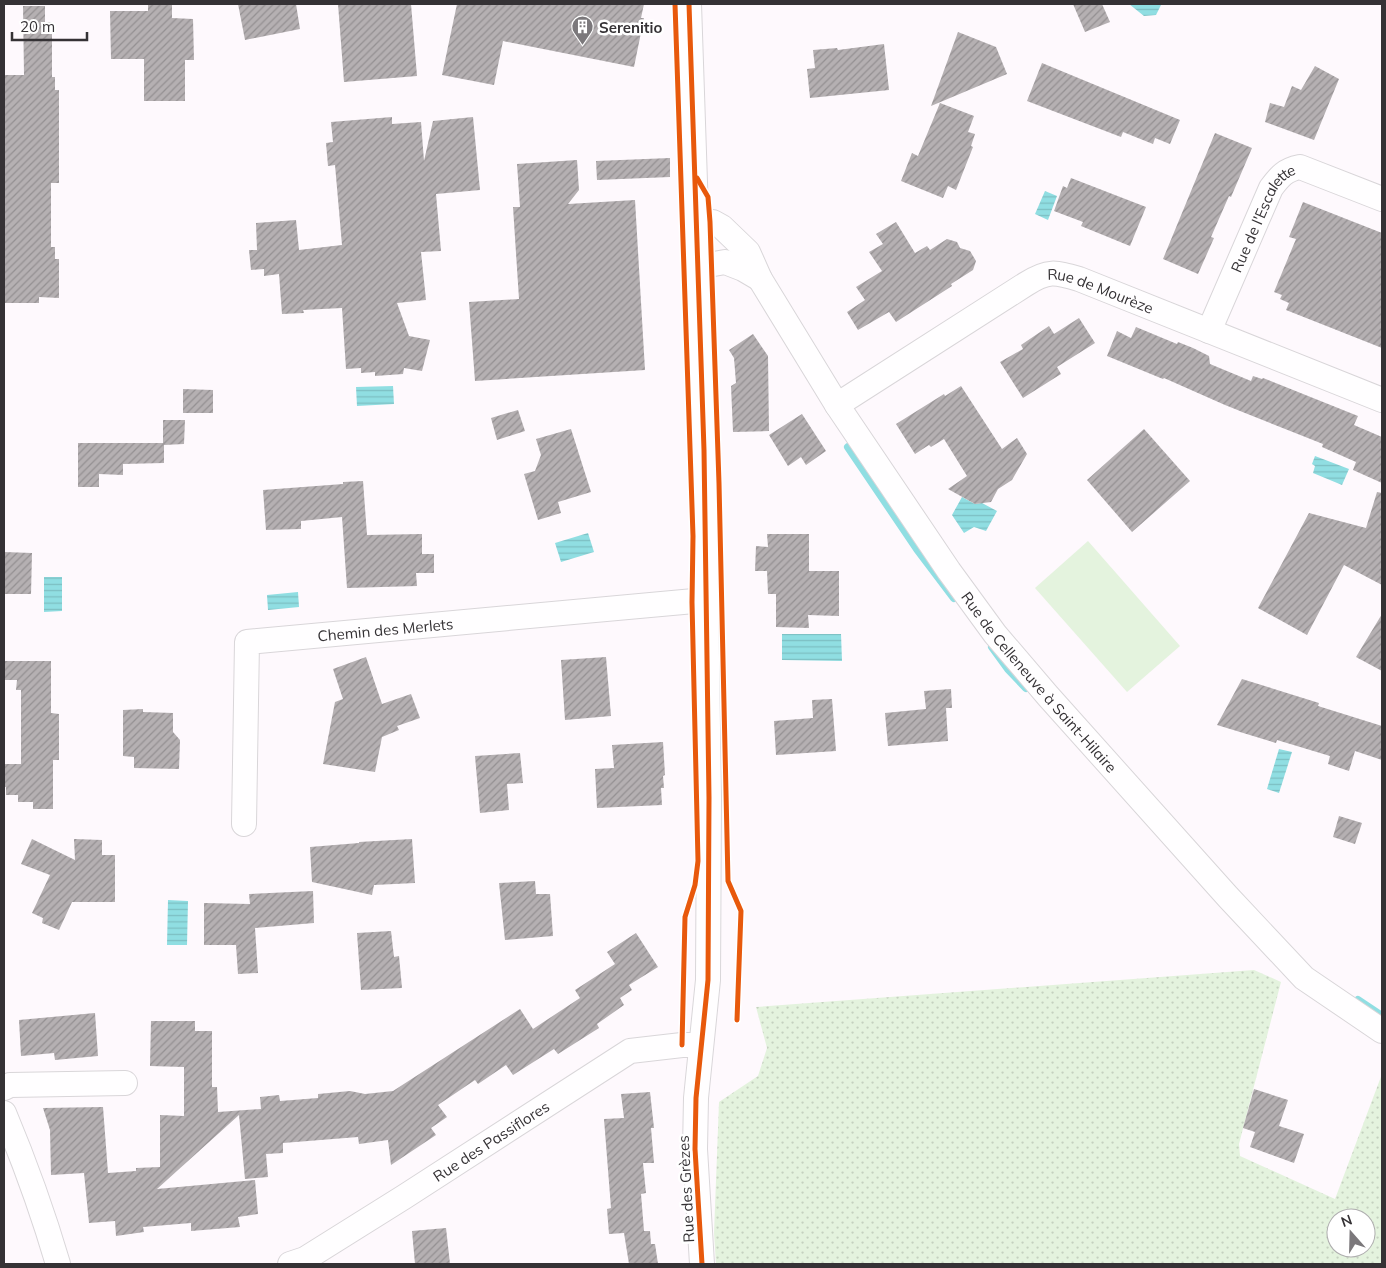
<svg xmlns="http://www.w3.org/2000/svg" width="1386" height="1268" viewBox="0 0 1386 1268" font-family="Mulish,sans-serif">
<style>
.grass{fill:url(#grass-dots);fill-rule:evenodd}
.green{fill:#e4f3de}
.water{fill:url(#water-rules)}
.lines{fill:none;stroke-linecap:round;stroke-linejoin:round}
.stream{stroke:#90dee2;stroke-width:8}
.building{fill:url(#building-hatch)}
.minor-casing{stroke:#d9d6d9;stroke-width:26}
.minor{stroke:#fffeff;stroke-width:24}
.cycleway-casing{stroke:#fff;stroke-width:8}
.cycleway{stroke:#e8590c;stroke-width:5}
.labels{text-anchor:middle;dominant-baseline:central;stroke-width:5;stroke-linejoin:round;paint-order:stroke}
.poi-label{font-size:15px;font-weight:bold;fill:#353235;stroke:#fff;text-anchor:start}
.street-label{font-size:15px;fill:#353235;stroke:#fff}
</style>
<defs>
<pattern id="grass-dots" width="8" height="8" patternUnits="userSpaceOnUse" patternTransform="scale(1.25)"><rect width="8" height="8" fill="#e4f3de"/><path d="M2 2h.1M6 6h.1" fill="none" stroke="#c4d1bf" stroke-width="1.8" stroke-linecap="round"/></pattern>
<pattern id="water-rules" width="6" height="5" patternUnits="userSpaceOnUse" patternTransform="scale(1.25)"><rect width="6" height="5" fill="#90dee2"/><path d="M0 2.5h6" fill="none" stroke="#7dbfc2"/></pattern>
<pattern id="building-hatch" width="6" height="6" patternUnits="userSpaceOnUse" patternTransform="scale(1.25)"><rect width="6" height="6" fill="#b5b0b2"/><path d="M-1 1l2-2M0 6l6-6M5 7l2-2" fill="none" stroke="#949092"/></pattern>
</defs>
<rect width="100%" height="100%" fill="#fef9fd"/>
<path class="grass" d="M1254,970L1281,982L1239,1144L1240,1156L1335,1199L1382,1074V1264H716L714,1233L719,1102L758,1076L767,1048L756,1007ZM1336,1218H1366V1248H1336Z"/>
<polygon class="green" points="1088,541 1180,646 1127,692 1035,588"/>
<g class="water">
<polygon points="1129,4 1161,4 1161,5 1156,15 1144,16"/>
<polygon points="1045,191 1057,196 1048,220 1035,214"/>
<polygon points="393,386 394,404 357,406 356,387"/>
<polygon points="1315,456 1349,469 1342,485 1313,473 1315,466 1312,464"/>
<polygon points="962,497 975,504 982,503 997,511 986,531 974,527 964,533 952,515"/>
<polygon points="588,533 594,552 561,562 555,543"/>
<polygon points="44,577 62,577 62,611 44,612"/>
<polygon points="298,592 299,607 268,610 267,595"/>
<polygon points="782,634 841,634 842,661 782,660"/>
<polygon points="1279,749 1292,752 1279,793 1267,789"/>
<polygon points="168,900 188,901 187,945 167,945"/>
</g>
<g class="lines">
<g class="stream">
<polyline points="848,447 917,549 954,598"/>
<polyline points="992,647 1008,669 1026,688"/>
<polyline points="1358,1000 1382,1016"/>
</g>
</g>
<g class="building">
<polygon points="148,4 172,4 172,18 193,19 194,60 185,60 185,101 144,101 144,59 111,59 110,11 148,11"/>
<polygon points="238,4 296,4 300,29 245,40"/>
<polygon points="338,4 411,4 417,76 344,82"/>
<polygon points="457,4 644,4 641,18 644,18 634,67 503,41 494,85 442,75"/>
<polygon points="1073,4 1102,4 1110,22 1085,32"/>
<polygon points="23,6 45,6 45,22 52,22 52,77 55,77 55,90 59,90 59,183 51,183 51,247 55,247 55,259 59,259 59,298 39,297 39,303 4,303 4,75 24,75"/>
<polygon points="958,32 996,47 1007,74 931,106"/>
<polygon points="884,44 889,90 810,98 807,69 815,68 813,50 837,48 838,50"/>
<polygon points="1042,63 1180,120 1170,144 1155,138 1153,144 1123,132 1121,137 1027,101"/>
<polygon points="1315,66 1339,79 1314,140 1265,122 1270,103 1284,107 1292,86 1301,90"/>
<polygon points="940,103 974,116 968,132 975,134 971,146 973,147 956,190 948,186 943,198 901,181 912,153 918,156"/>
<polygon points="392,117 392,124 421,122 424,161 433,121 473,117 480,190 436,194 441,251 421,252 426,300 397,303 409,336 430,340 422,371 404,368 403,374 375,376 375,372 361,373 361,368 346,369 342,308 303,310 304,313 282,314 279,274 264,276 264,269 251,270 249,250 257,250 256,223 296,220 299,250 342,245 335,165 328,166 326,143 333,142 331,122"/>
<polygon points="1215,133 1252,148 1231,197 1229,196 1211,237 1214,238 1198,274 1163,259"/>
<polygon points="670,158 670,177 597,180 596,161"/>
<polygon points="577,160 579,190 568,204 635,200 645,370 475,381 469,302 519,299 513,207 520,207 517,164"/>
<polygon points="1071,178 1146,207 1130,246 1081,226 1083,222 1054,211 1063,186 1067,188"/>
<polygon points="1303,202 1382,233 1382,348 1286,310 1289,303 1280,299 1282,295 1274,292 1296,239 1289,237"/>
<polygon points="896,222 915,253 927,246 930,250 947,239 957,242 960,248 970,251 976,261 973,270 951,284 952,286 896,322 889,312 858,330 847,312 865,300 856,287 882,271 869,252 883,244 876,234"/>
<polygon points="1079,318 1095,343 1057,367 1061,374 1023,398 1000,362 1023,349 1021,345 1049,326 1054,334"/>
<polygon points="1136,327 1177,344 1178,342 1193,348 1209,356 1210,364 1251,381 1253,376 1262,379 1263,378 1358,416 1354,425 1382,437 1382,483 1353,470 1356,462 1322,447 1323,444 1225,405 1164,378 1163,379 1107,356 1117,331 1131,338"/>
<polygon points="753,334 768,356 769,431 733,432 731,386 736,383 734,358 729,350"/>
<polygon points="961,386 1002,449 1017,438 1027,454 1012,480 998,489 991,502 975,504 948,489 967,476 944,439 931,447 929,445 915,454 896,424 944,394 945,396"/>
<polygon points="183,389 213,390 213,413 183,413"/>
<polygon points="518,410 525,431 497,440 491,418"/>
<polygon points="802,414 826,451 806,465 801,457 788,466 769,435"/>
<polygon points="163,420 185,420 184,444 164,445 164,463 123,464 123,475 99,474 99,487 78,487 78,443 163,443"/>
<polygon points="571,429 591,492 558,502 561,513 538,520 524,474 535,471 541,455 536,439"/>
<polygon points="1144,429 1190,481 1132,532 1087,480"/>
<polygon points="363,481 367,535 422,534 422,554 434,554 434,573 416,573 417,586 347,588 342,517 301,521 301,529 266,530 263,490 343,484 343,482"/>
<polygon points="1377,492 1382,493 1382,585 1344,565 1307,635 1258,608 1309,513 1366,528"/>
<polygon points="767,534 809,534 809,571 839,571 839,616 808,615 809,628 776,627 776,594 768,594 767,571 755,571 756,546 768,547"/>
<polygon points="4,552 32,553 31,594 4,594"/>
<polygon points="1382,614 1382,671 1356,657"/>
<polygon points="366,657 382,704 411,694 420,718 397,726 399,730 382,737 375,772 323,764 335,702 343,699 333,669"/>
<polygon points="606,657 611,716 565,720 561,660"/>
<polygon points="4,661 51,661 51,713 59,714 59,760 53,760 53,809 33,809 33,802 18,802 18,795 6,795 6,787 4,787 4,764 21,764 21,690 16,690 17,680 4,680"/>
<polygon points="1242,679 1319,703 1318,706 1382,726 1382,760 1355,751 1349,771 1328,764 1330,756 1277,740 1276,743 1217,725"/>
<polygon points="951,689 952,708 946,708 948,741 888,746 885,713 926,709 924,691"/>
<polygon points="832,699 836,751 776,755 774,721 813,718 812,700"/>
<polygon points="143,709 143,712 173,713 173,732 180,740 179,769 134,768 134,757 123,756 123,710"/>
<polygon points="663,742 665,775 663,776 664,788 661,788 662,805 597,808 595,769 614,768 612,745"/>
<polygon points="520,753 523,783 507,784 509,810 480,813 475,756"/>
<polygon points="1339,816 1362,823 1355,844 1333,837"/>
<polygon points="32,839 75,860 74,839 102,840 102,855 115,855 115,902 72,902 59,930 42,923 43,918 32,913 50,875 21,864"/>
<polygon points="412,839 415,883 374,885 372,895 312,882 310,847 359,843 359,842"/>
<polygon points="535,881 536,894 550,894 553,936 505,940 499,883"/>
<polygon points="313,891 314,923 255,928 258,973 238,974 236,945 204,945 204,903 250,904 249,894"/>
<polygon points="391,931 394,957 399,956 402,988 361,990 357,933"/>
<polygon points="636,933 658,967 629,985 632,990 620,998 624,1005 597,1024 599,1028 558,1054 554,1049 513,1075 506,1065 478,1084 475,1080 438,1105 447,1117 431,1128 436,1135 391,1165 388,1140 359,1144 358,1137 283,1143 283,1153 266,1154 268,1177 245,1179 239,1115 157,1189 255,1180 258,1214 238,1217 240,1227 191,1231 191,1223 143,1227 144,1232 116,1236 115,1221 89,1223 84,1173 51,1175 50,1130 43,1108 103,1107 108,1173 136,1171 136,1168 160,1167 160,1115 184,1116 184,1067 150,1066 151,1021 195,1021 195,1031 212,1031 212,1087 217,1087 218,1112 261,1109 260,1097 279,1095 280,1101 318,1098 318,1094 350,1091 365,1094 393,1091 520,1009 533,1029 580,998 575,990 615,964 607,952"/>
<polygon points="95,1013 98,1056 55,1060 54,1053 21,1056 19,1020"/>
<polygon points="1254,1089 1288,1100 1279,1126 1304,1134 1294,1163 1250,1147 1255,1132 1243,1128"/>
<polygon points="650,1092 654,1128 651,1128 654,1163 643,1163 646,1193 641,1194 644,1231 650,1231 651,1244 655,1244 658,1264 629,1264 624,1233 609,1234 607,1209 611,1208 604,1119 624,1118 621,1094"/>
<polygon points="446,1228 450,1264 415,1264 412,1231"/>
</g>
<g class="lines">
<defs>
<g id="minor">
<polyline points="689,4 704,450 709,798 708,980 696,1098 695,1149 702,1264"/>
<path id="s1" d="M696,223L713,222L722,227L748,252L760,279L837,405L949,571L995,634L1048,696L1228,897L1304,978L1382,1031"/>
<polyline points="697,267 725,262 743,269 760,279"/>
<path id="s2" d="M1209,331L1271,188C1280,176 1285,170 1300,167L1382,199"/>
<path id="s3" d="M837,405L1026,284C1048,270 1055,272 1079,279L1382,400"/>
<path id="s4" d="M244,824L247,642L705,600"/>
<polyline points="4,1088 10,1085 125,1083"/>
<path d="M4,1113C25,1163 43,1213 58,1264"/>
<path id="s5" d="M290,1264L305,1259L404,1197L630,1051L682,1045H700"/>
</g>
</defs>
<use href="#minor" class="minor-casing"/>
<use href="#minor" class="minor"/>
<defs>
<g id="cycleway">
<polyline points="675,4 693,536 692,602 698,861 695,885 685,917 682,1045"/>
<polyline points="689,4 704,450 709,798 708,980 696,1098 695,1149 702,1264"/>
<polyline points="697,178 708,197 710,222 719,483 728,881 741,911 737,1020"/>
</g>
</defs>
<use href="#cycleway" class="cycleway-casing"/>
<use href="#cycleway" class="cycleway"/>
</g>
<defs>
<symbol id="building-pin" viewBox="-11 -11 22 30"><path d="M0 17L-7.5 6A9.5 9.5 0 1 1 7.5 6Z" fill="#7b787b" stroke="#fff"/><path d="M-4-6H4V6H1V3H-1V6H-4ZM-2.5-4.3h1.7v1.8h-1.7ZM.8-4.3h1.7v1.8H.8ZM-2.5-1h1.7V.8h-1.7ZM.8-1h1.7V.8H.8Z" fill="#fff"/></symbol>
</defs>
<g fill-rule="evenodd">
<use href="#building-pin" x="570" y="14" width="25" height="34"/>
</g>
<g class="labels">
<g class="poi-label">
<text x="599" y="27">Serenitio</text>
</g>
<g class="street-label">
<text stroke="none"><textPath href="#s2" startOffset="126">Rue de l'Escalette</textPath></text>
<text stroke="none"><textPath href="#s3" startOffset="304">Rue de Mourèze</textPath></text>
<text stroke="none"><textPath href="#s4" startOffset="321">Chemin des Merlets</textPath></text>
<text stroke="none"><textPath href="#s1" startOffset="584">Rue de Celleneuve à Saint-Hilaire</textPath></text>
<text stroke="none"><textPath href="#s5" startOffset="236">Rue des Passiflores</textPath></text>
<text transform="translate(686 1189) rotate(-93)">Rue des Grèzes</text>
</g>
</g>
<rect width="1386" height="1268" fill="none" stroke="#353235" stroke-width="10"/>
<g transform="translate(1351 1233) rotate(340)"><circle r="24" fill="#ffffff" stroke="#aeadae"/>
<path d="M0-4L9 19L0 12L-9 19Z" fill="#7b787b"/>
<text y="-8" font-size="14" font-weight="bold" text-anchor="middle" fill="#353235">N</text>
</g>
<path d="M12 32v8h75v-8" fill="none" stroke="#353235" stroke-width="2.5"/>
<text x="20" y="32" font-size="15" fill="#353235" stroke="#ffffff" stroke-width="4" paint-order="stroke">20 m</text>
</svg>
